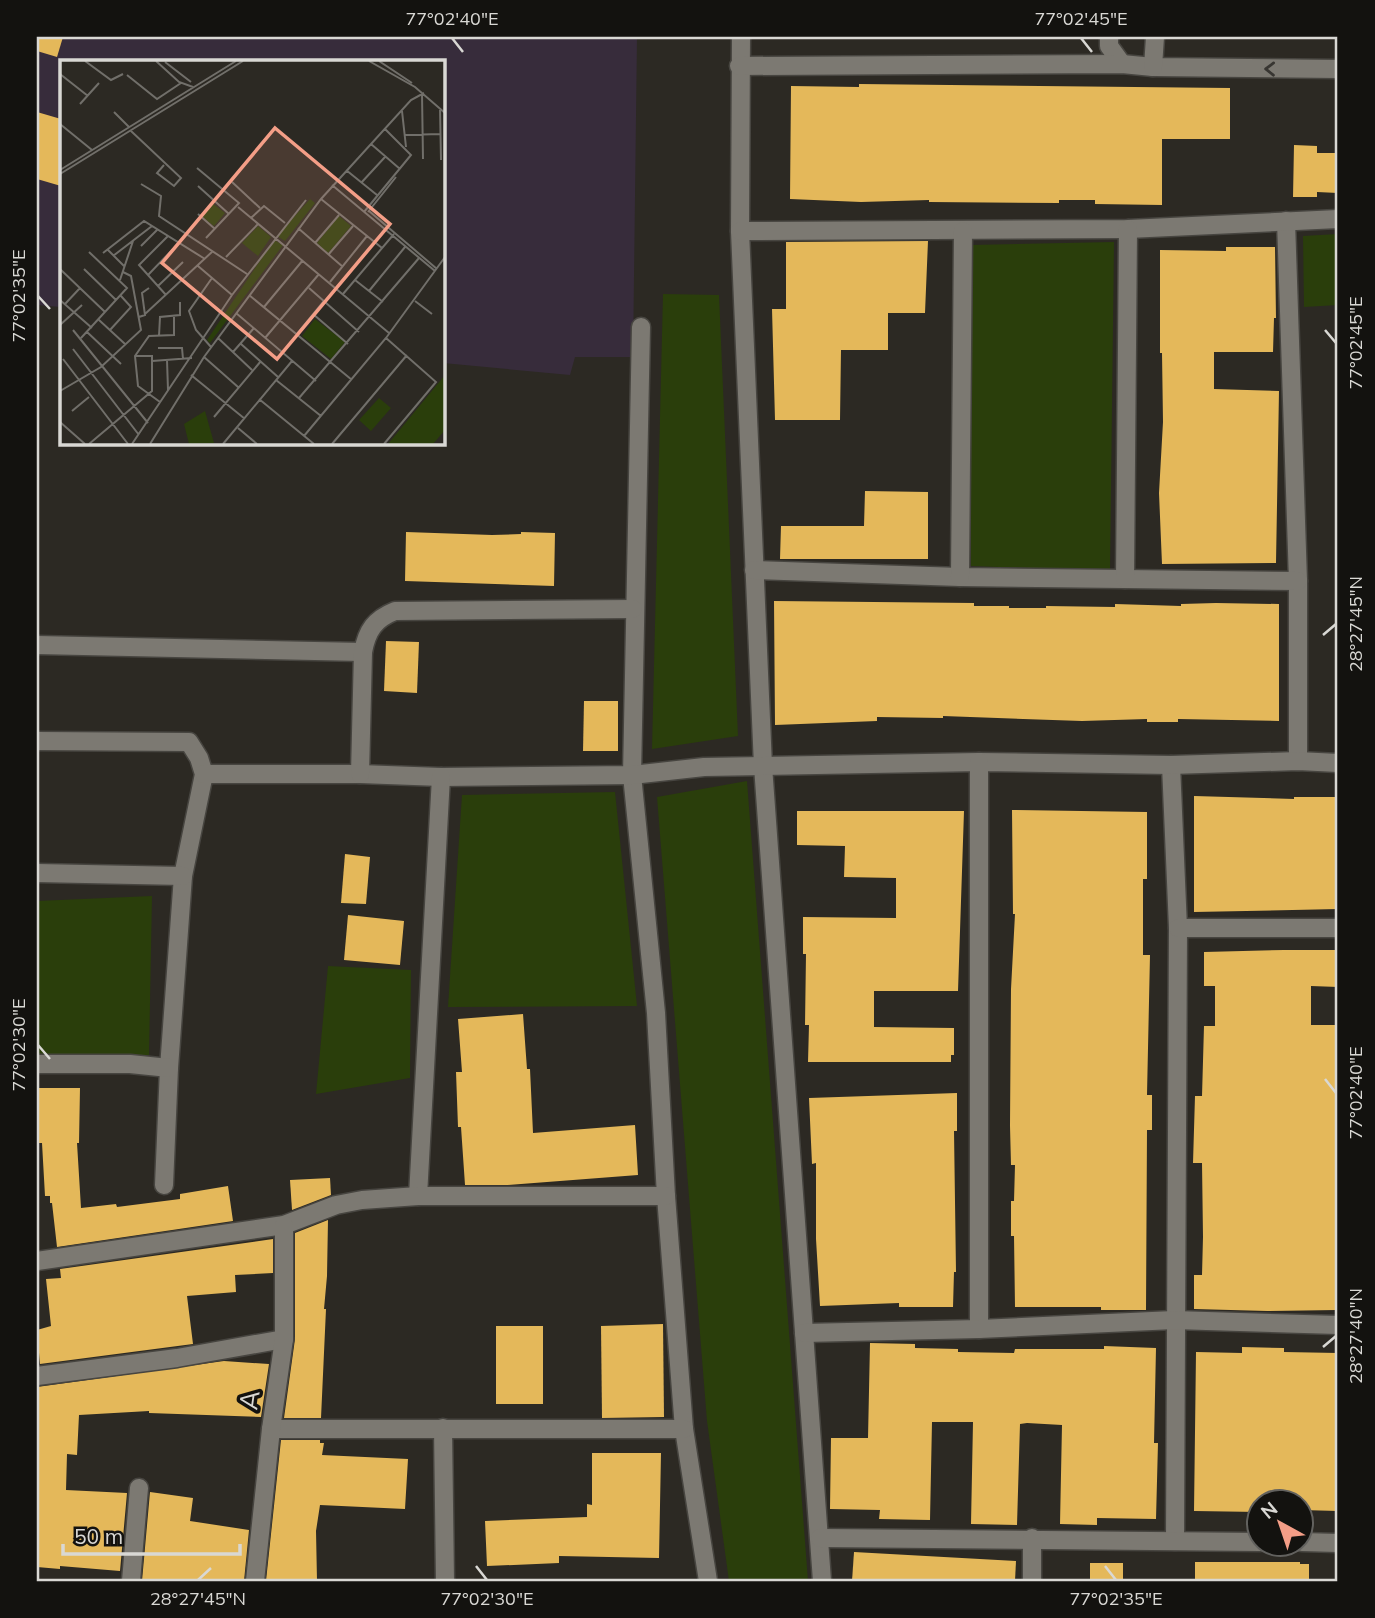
<svg xmlns="http://www.w3.org/2000/svg" width="1375" height="1618" viewBox="0 0 1375 1618" font-family="Mulish,sans-serif">
<style>
.education{fill:#372c3b}
.green{fill:#2a3e0b}
.building{fill:#e4b85a}
.lines{fill:none;stroke-linecap:round;stroke-linejoin:round}
.minor-casing{stroke:#474540;stroke-width:21}
.minor{stroke:#7c7972;stroke-width:18}
.oneway{stroke:#383632}
.ticks{fill:none;stroke:#d9d8d4;stroke-width:2.5}
.labels{text-anchor:middle;dominant-baseline:central;stroke-width:7;stroke-linejoin:round;paint-order:stroke}
.street-label{font-size:26px;fill:#d9d8d4;stroke:#13120f}
.inset-road{fill:none;stroke:#716f6a;stroke-width:2}
.view{fill:#f49e87;fill-opacity:0.15;stroke:#f49e87;stroke-width:3.5}
.inset-edge{fill:none;stroke:#d9d8d4;stroke-width:3.5}
.neatline{fill:none;stroke:#d9d8d4;stroke-width:2.5}
.ticks-label{font-size:18px;text-anchor:middle;fill:#d9d8d4}
</style>
<rect width="100%" height="100%" fill="#2c2923"/>
<polygon class="education" points="37,37 637,37 633,357 575,357 570,375 443,363 443,61 61,61 61,307 37,305"/>
<g class="green">
<polygon points="1338,234 1338,305 1304,307 1303,236"/>
<polygon points="1114,242 1110,571 971,566 971,245"/>
<polygon points="663,294 719,295 738,736 652,749"/>
<polygon points="747,781 808,1581 729,1581 707,1421 657,797"/>
<polygon points="615,792 637,1006 448,1007 462,795"/>
<polygon points="152,896 149,1055 37,1060 37,901"/>
<polygon points="328,966 411,970 410,1078 316,1094"/>
</g>
<g class="building">
<polygon points="37,37 63,37 57,57 37,51"/>
<polygon points="859,84 1230,88 1230,139 1162,139 1162,205 1095,204 1095,200 1059,200 1059,203 929,202 929,200 861,202 790,199 791,86 859,87"/>
<polygon points="37,112 61,119 61,186 37,179"/>
<polygon points="1294,145 1317,146 1317,153 1338,153 1338,193 1317,192 1317,197 1293,197"/>
<polygon points="928,241 925,313 888,313 888,350 841,350 840,420 775,420 772,309 786,309 786,242"/>
<polygon points="1226,247 1275,247 1276,318 1274,318 1273,352 1214,352 1214,389 1279,391 1276,563 1162,564 1159,493 1163,422 1162,353 1160,353 1160,250 1226,251"/>
<polygon points="865,491 928,492 928,559 780,559 781,526 864,526"/>
<polygon points="406,532 492,535 521,534 521,532 555,533 554,586 405,581"/>
<polygon points="774,601 974,603 974,606 1009,606 1009,608 1046,608 1046,606 1115,607 1115,604 1181,606 1181,604 1216,603 1279,604 1279,721 1178,719 1178,722 1147,722 1147,719 1082,721 943,716 943,718 877,717 877,721 775,725"/>
<polygon points="386,641 419,642 417,693 384,691"/>
<polygon points="584,701 618,701 618,751 583,751"/>
<polygon points="1194,796 1294,799 1294,797 1338,797 1338,909 1194,912"/>
<polygon points="1012,810 1147,812 1147,879 1143,879 1143,955 1150,955 1147,1095 1152,1095 1152,1130 1147,1130 1146,1310 1101,1310 1101,1307 1015,1307 1014,1236 1011,1236 1011,1201 1014,1201 1015,1165 1011,1165 1010,1126 1011,989 1015,914 1013,914"/>
<polygon points="797,811 964,811 958,991 874,991 874,1027 954,1028 954,1055 951,1055 951,1062 808,1062 809,1025 805,1025 806,954 803,954 803,917 896,918 896,878 844,877 845,846 797,845"/>
<polygon points="345,854 370,857 366,904 341,903"/>
<polygon points="348,915 404,921 400,965 344,960"/>
<polygon points="1284,950 1338,950 1338,987 1311,986 1311,1025 1338,1025 1337,1310 1267,1311 1194,1309 1194,1275 1202,1275 1203,1237 1202,1163 1193,1163 1195,1096 1202,1096 1204,1026 1215,1026 1215,986 1204,986 1204,952"/>
<polygon points="523,1014 527,1069 530,1069 533,1133 635,1125 638,1175 508,1185 465,1185 461,1127 458,1127 456,1072 462,1072 458,1019"/>
<polygon points="37,1088 80,1088 79,1143 77,1143 81,1208 116,1204 117,1207 180,1199 180,1194 228,1186 233,1221 57,1247 52,1203 50,1203 50,1196 45,1196 42,1143 37,1143"/>
<polygon points="957,1093 957,1131 954,1131 956,1272 954,1272 953,1307 899,1307 899,1303 820,1306 816,1239 816,1163 812,1164 809,1098"/>
<polygon points="330,1178 331,1195 292,1210 290,1180"/>
<polygon points="328,1220 327,1276 324,1309 326,1309 321,1418 284,1418 295,1339 295,1233"/>
<polygon points="273,1239 273,1273 235,1275 236,1292 187,1296 193,1344 40,1364 37,1330 51,1326 46,1279 61,1278 60,1269"/>
<polygon points="663,1324 664,1417 602,1418 601,1326"/>
<rect x="496" y="1326" width="47" height="78"/>
<polygon points="870,1343 915,1344 915,1348 958,1349 958,1352 1014,1353 1015,1349 1104,1349 1104,1346 1156,1348 1154,1443 1158,1443 1156,1519 1097,1518 1097,1525 1060,1524 1062,1425 1027,1423 1020,1424 1017,1525 971,1524 973,1422 932,1422 930,1520 879,1519 880,1510 830,1509 831,1438 868,1438"/>
<polygon points="1242,1347 1284,1348 1284,1352 1338,1353 1338,1511 1301,1510 1301,1502 1259,1502 1259,1512 1194,1511 1196,1352 1242,1353"/>
<polygon points="224,1361 269,1364 261,1417 149,1413 149,1411 79,1415 77,1455 67,1454 66,1490 127,1493 120,1571 60,1566 60,1569 37,1567 37,1387"/>
<polygon points="281,1440 320,1440 320,1443 324,1443 322,1455 408,1459 405,1509 320,1505 316,1531 317,1581 266,1581"/>
<polygon points="592,1453 661,1453 659,1558 559,1556 559,1563 487,1566 485,1521 587,1517 587,1504 592,1505"/>
<polygon points="150,1492 193,1498 190,1521 249,1530 244,1581 142,1581"/>
<polygon points="854,1552 1016,1561 1015,1581 852,1581"/>
<polygon points="1195,1562 1300,1562 1300,1564 1309,1564 1309,1581 1195,1581"/>
<rect x="1090" y="1563" width="33" height="18"/>
</g>
<g class="lines">
<defs>
<g id="minor">
<polyline points="741,37 740,231 763,766 822,1581"/>
<polyline points="1109,37 1109,46 1122,64"/>
<polyline points="739,66 1122,64 1153,67 1338,69"/>
<polyline points="1153,67 1155,37"/>
<polyline points="1286,221 1298,581 1298,761"/>
<polyline points="740,231 1128,229 1338,219"/>
<polyline points="641,327 632,775 656,1013 666,1196 684,1429 708,1581"/>
<polyline points="754,570 960,577 1298,581"/>
<polyline points="960,577 963,231"/>
<polyline points="1125,579 1128,229"/>
<polyline points="37,645 363,652"/>
<polyline points="37,741 189,742 199,758 204,774 183,876 169,1068 164,1185"/>
<polyline points="1171,765 1178,928 1175,1541"/>
<polyline points="204,774 360,774 441,777 632,775 704,767 763,766 979,762 1171,765 1298,761 1338,763"/>
<path d="M360,774L363,652C367,630 375,619 395,611L633,609"/>
<polyline points="37,873 183,876"/>
<polyline points="1178,928 1338,928"/>
<polyline points="37,1064 130,1064 169,1068"/>
<polyline points="418,1196 441,777"/>
<polyline points="37,1261 284,1225 336,1205 362,1200 418,1196 666,1196"/>
<polyline points="979,1329 979,762"/>
<polyline points="804,1333 979,1329 1174,1320 1338,1325"/>
<polyline points="37,1376 177,1358 284,1339"/>
<polyline points="443,1428 445,1581"/>
<polyline points="271,1429 684,1429"/>
<polyline points="820,1538 1260,1542"/>
<polyline points="1032,1538 1032,1581"/>
<polyline points="1302,1542 1338,1543"/>
<polyline points="131,1581 139,1488"/>
<polyline points="255,1581 271,1429 284,1339 284,1225"/>
</g>
</defs>
<use href="#minor" class="minor-casing"/>
<use href="#minor" class="minor"/>
</g>
<defs><path id="oneway-chevron" d="M-2-3.5L2.5 0L-2 3.5" fill="none" stroke-width="1.6" stroke-linecap="round" stroke-linejoin="round" transform="scale(1.75)"/></defs>
<use class="oneway" href="#oneway-chevron" transform="translate(1270 69) rotate(-179)"/>
<path class="ticks" d="M452,38L463,52M1081,38L1092,52M38,296L50,309M1325,330L1336,343M1323,635L1336,624M38,1045L50,1059M1325,1079L1336,1093M1323,1347L1336,1336M476,1566L487,1580M1105,1566L1116,1580M198,1580L211,1568"/>
<g class="labels">
<g class="street-label">
<text transform="translate(249 1400) rotate(-82)">A</text>
</g>
</g>
<g transform="translate(60 60)">
<rect width="385" height="385" fill="#2c2923"/>
<path d="M250,139L255,143L225,181L217,176ZM152,143L165,153L154,166L141,156ZM279,156L291,166L268,193L257,183ZM198,166L211,177L198,196L182,183ZM214,180L223,185L150,283L147,280ZM255,259L285,282L271,299L242,276ZM385,315V370L373,384H328ZM319,338L331,348L311,371L299,360ZM145,351L154,383L129,384L124,364Z" fill="#2a3e0b"/>
<path class="inset-road" d="M25,1L51,20L63,14M96,1L119,22L133,27M309,1L355,27L385,53M319,1L352,23M105,2L131,22M0,14L28,36M67,15L97,39L121,23M362,34L363,99M20,44L39,23M380,48L381,100M342,51L346,87M54,52L69,67M0,64L32,90M71,71L121,118L114,126L97,113L104,105M345,75L380,74M311,84L340,109M137,108L179,143L146,178M0,110L176,1M286,110L317,135M0,114L183,1M172,122L200,148M301,123L325,97M81,124L101,136L99,156L187,214M272,125L375,211M138,126L169,154M261,139L322,188M178,147L329,273M309,151L377,209M304,152L351,95L325,69M308,152L336,117M138,154L155,169M191,158L204,146L225,163M238,168L283,207M255,183L279,155M81,186L97,170M47,189L65,207M43,193L84,161L145,199M268,195L293,166M53,196L92,166M166,197L198,164M138,206L172,235M0,209L45,252M24,209L56,240M88,215L113,189M60,220L73,181M295,220L323,242M270,222L307,176M98,226L123,202M249,228L299,272M309,231L345,187M283,234L334,174M106,235L79,205L108,176M189,235L292,320M0,240L32,268M355,241L372,254M5,244L20,228M204,247L243,200M176,253L256,321M85,254L153,191M253,254L288,284M79,257L85,255L82,233L89,228M39,260L65,284M0,265L22,245M13,270L88,363M50,270L71,247L61,236M27,272L61,304M237,274L264,241M99,276L100,257L120,255V242M21,278L67,228L29,192M158,278L192,310M205,278L259,214M181,284L218,317M151,287L136,270L129,251L152,218M98,288H122L123,299M13,289L79,375M173,292L194,268M144,297L178,327M3,299L68,384M107,300L108,330M92,301L132,298M131,315L185,359M216,320L261,356M0,331L41,307L81,270L71,216L63,212M239,338L359,198M199,339L254,384M100,342L78,326L75,296L89,276L114,275V256M12,351L29,337M154,357L201,301M0,362L25,384M178,368L197,384M244,376L326,278L385,197M29,384L92,331V296H75M72,384L172,235L246,140M90,384L144,297L261,139L351,40L364,33M163,384L232,301M272,384L347,295M324,384L376,322L326,278"/>
<path class="view" d="M215,68L330,164L217,299L102,203Z"/>
<rect width="385" height="385" class="inset-edge"/>
</g>
<rect width="1375" height="1618" fill="none" stroke="#13120f" stroke-width="77"/>
<g transform="translate(1280 1523) rotate(320)"><circle r="33" fill="#13120f" stroke="#62615e" stroke-width="2"/>
<path d="M0-5L12 26L0 18L-12 26Z" fill="#f49e87"/>
<text y="-10" font-size="19" font-weight="bold" text-anchor="middle" fill="#d9d8d4">N</text>
</g>
<path d="M63 1544v10h177v-10" fill="none" stroke="#d9d8d4" stroke-width="3.5"/>
<text x="74" y="1544" font-size="21" fill="#d9d8d4" stroke="#13120f" stroke-width="5" paint-order="stroke">50 m</text>
<rect x="38" y="38" width="1298" height="1542" class="neatline"/>
<g class="ticks-label">
<text x="452" y="25">77°02'40"E</text>
<text x="1081" y="25">77°02'45"E</text>
<text transform="translate(19 296) rotate(-90)" y="6">77°02'35"E</text>
<text transform="translate(1356 343) rotate(-90)" y="6">77°02'45"E</text>
<text transform="translate(1356 624) rotate(-90)" y="6">28°27'45"N</text>
<text transform="translate(19 1045) rotate(-90)" y="6">77°02'30"E</text>
<text transform="translate(1356 1093) rotate(-90)" y="6">77°02'40"E</text>
<text transform="translate(1356 1336) rotate(-90)" y="6">28°27'40"N</text>
<text x="198" y="1605">28°27'45"N</text>
<text x="487" y="1605">77°02'30"E</text>
<text x="1116" y="1605">77°02'35"E</text>
</g>
</svg>
